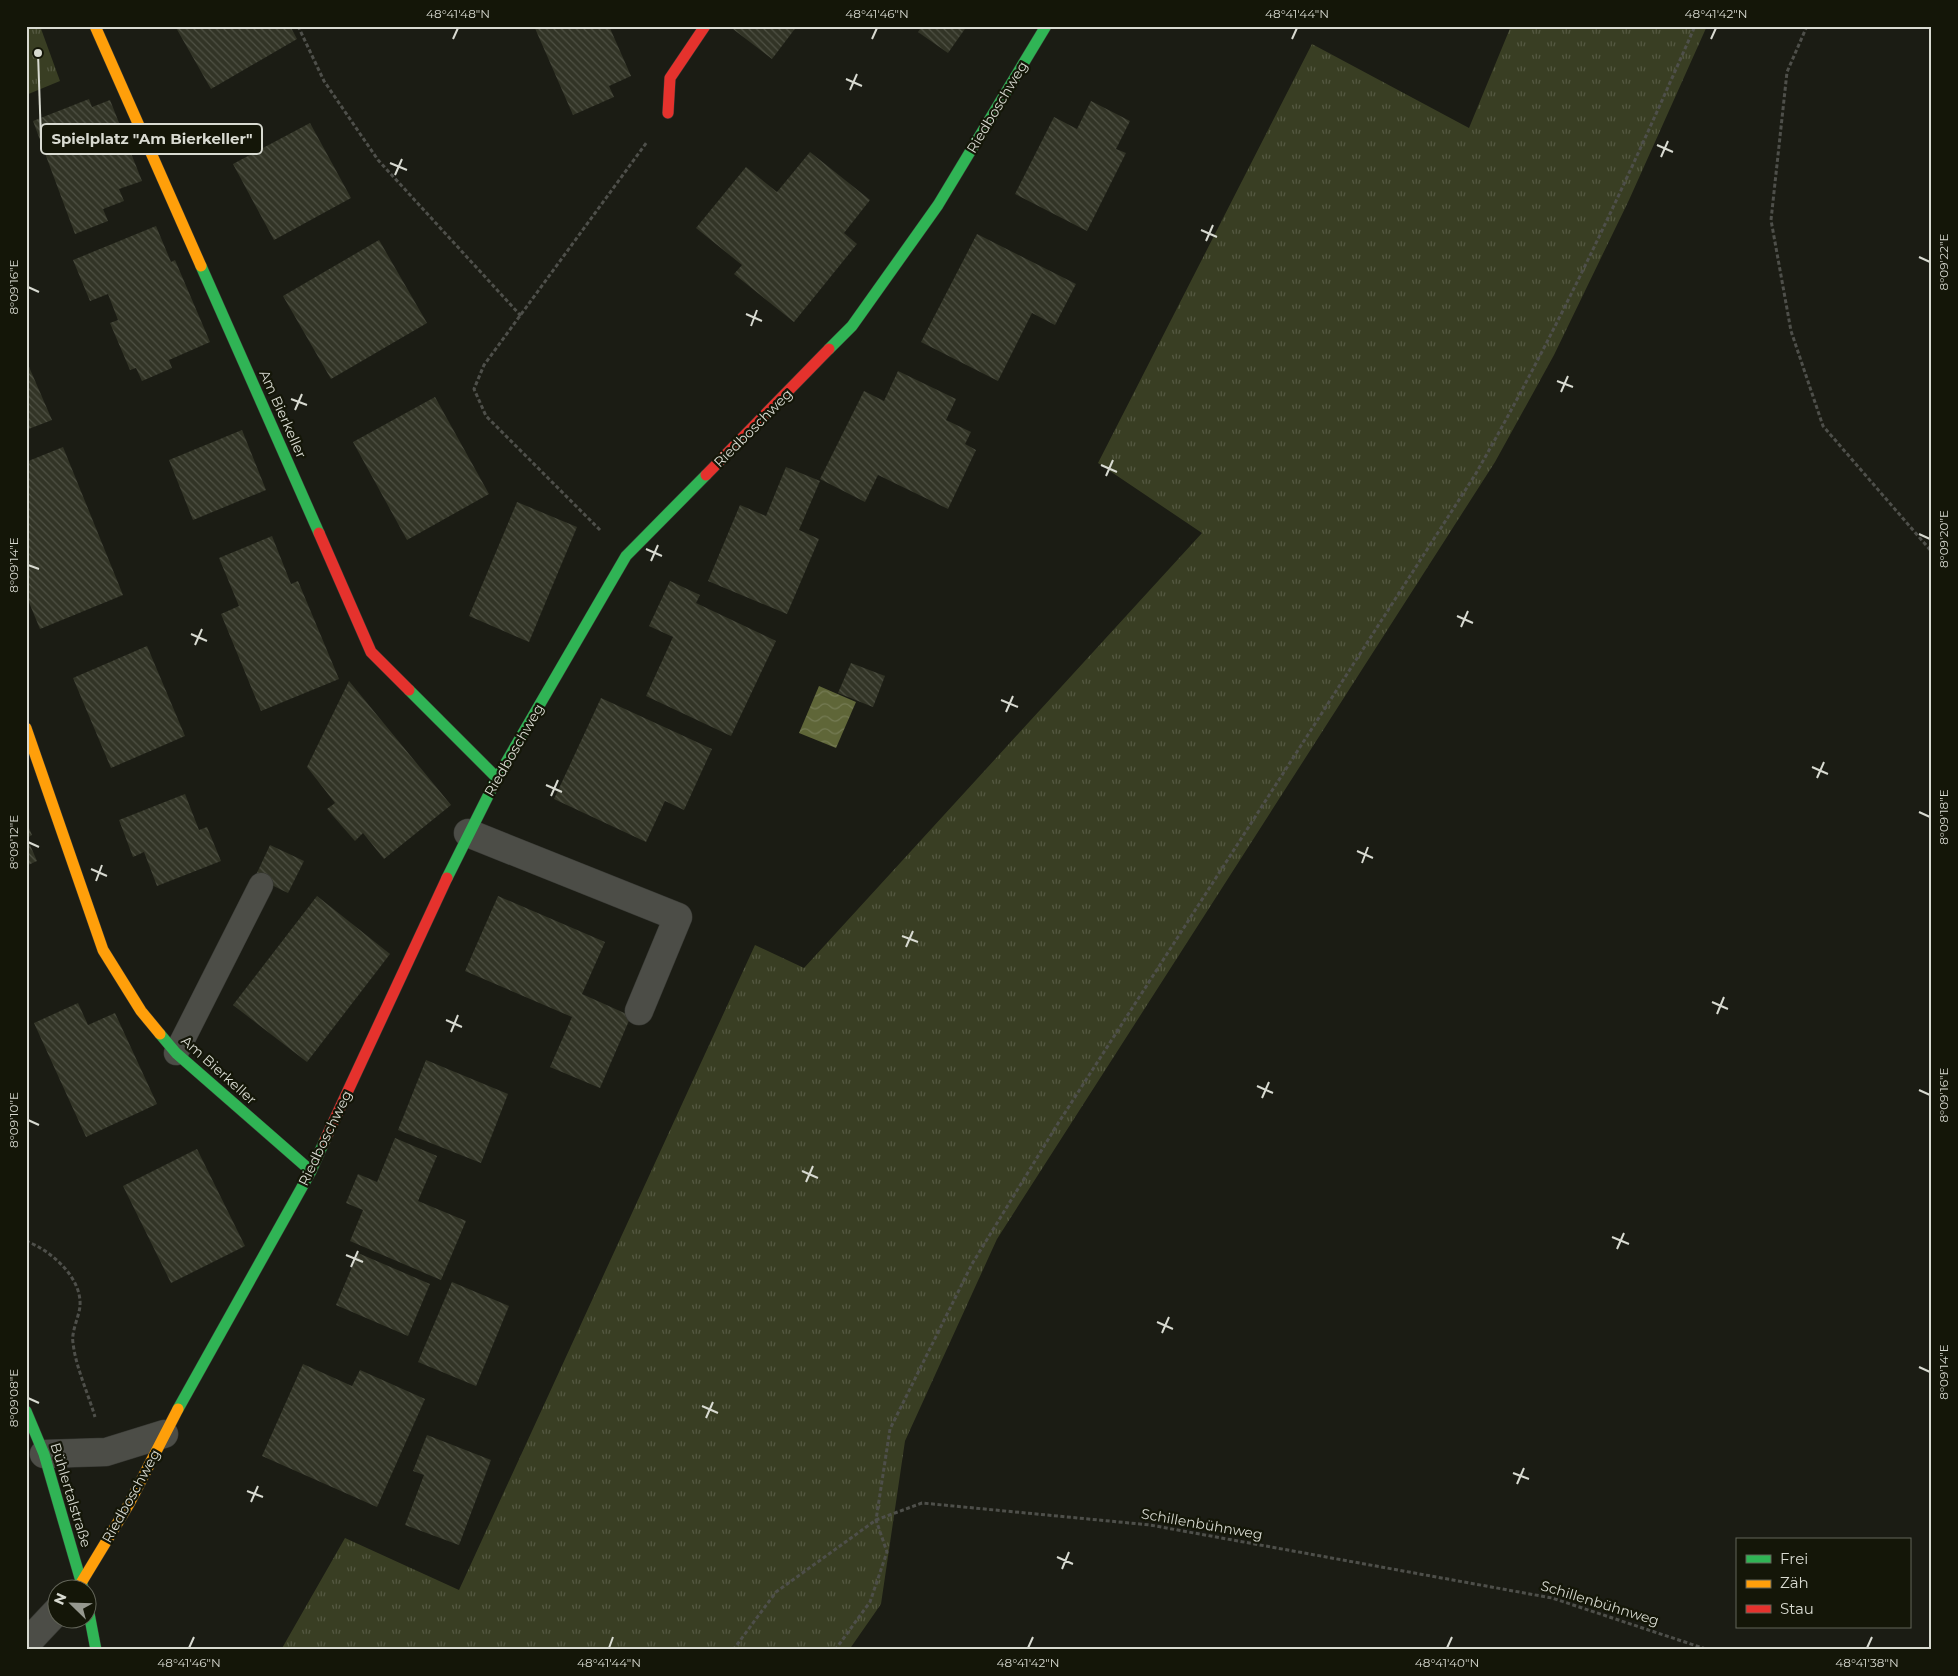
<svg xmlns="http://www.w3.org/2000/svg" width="1958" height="1676" viewBox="0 0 1958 1676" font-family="Montserrat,sans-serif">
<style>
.grass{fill:url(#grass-tufts)}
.water{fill:url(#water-waves)}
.building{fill:url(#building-back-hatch)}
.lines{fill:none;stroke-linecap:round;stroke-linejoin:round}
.lane-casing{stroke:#373833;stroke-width:25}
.street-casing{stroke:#373833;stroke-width:29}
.fast-casing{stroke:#373833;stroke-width:12}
.slow-casing{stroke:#373833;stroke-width:12}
.jam-casing{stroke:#373833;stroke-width:12}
.path{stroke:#4e4f4a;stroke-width:3;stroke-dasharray:4 2.5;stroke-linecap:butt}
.lane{stroke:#4c4d47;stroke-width:24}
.street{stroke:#4c4d47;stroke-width:28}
.fast{stroke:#30b455;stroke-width:11}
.slow{stroke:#ff9f0a;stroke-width:11}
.jam{stroke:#e5322d;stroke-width:11}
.ticks{fill:none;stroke:#d8dad1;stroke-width:2}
.labels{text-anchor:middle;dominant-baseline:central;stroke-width:4.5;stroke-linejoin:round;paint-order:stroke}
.street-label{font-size:14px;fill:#d8dad1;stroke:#141608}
.leader{fill:none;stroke:#d8dad1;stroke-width:2}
.callout-dot{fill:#d8dad1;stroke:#141608;stroke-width:2}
.callout{fill:#141608;stroke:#d8dad1;stroke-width:2}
.callout-label{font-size:15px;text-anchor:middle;font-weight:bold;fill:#d8dad1}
.neatline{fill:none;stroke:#d8dad1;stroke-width:2}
.ticks-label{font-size:12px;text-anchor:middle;fill:#d8dad1}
</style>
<defs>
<pattern id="grass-tufts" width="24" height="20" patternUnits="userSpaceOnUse" patternTransform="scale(1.25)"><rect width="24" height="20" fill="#393e23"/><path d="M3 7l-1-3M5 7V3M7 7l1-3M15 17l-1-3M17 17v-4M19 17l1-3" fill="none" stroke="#555942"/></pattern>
<pattern id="water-waves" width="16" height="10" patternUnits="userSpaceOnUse" patternTransform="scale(1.25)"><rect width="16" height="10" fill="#5f6638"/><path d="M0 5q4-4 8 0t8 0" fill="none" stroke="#757b54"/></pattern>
<pattern id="building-back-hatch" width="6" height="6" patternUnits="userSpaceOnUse" patternTransform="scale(1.25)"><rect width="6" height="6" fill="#323426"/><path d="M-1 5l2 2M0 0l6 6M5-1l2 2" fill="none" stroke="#4f5144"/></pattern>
</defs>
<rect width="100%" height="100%" fill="#1b1c14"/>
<g class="grass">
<polygon points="26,26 40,26 60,81 26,95"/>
<polygon points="1511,26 1707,26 1629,200 1554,355 1495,462 997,1239 905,1441 881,1604 849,1650 281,1650 345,1538 459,1590 755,945 804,968 1202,533 1098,463 1312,44 1469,128"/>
</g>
<polygon class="water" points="819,686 856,702 836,748 799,733"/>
<g class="building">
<polygon points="175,26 290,26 297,39 211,89"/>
<polygon points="534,26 609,26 631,76 609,86 614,97 573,115"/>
<polygon points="729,26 797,26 772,59"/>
<polygon points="922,26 967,26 948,53 918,32"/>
<polygon points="89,99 92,107 110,100 142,181 119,189 124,201 103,209 108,221 75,234 33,121"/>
<polygon points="1091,101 1130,121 1116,149 1126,153 1087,231 1015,194 1054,117 1077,129"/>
<polygon points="310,123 351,198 274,240 233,164"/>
<polygon points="810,152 870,200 844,233 857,244 794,322 734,274 742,265 696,228 746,167 777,192"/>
<polygon points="156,226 171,262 175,260 210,342 169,360 172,368 142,381 136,368 130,370 110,323 118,320 108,294 90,301 73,260"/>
<polygon points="977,234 1076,284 1055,325 1032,313 998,381 921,342"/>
<polygon points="379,240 427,323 331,379 283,296"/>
<polygon points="26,360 52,420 26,430"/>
<polygon points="898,371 956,399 946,420 971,432 965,444 976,450 948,509 878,475 865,502 820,479 864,391 884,401"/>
<polygon points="435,397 489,494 407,540 353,442"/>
<polygon points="242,430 266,490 193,520 169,460"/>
<polygon points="63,447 123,595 40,629 26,595 26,462"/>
<polygon points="786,467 820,481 799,530 819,539 787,614 708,581 740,505 766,516"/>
<polygon points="517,502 577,527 529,642 469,616"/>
<polygon points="272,536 291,584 298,581 339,679 261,711 221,614 239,606 219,558"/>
<polygon points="670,581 700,595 696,603 776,641 731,736 646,696 673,637 649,626"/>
<polygon points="147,646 185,736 111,768 73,678"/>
<polygon points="851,663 885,676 873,707 838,693"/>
<polygon points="349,681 451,805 384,859 363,833 355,841 327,809 335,803 307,767"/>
<polygon points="601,698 712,749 684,810 665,801 646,842 554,799"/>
<polygon points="185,794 199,830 207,827 221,861 157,886 144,852 133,857 119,820"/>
<polygon points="26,821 32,835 27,838 37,861 26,866"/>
<polygon points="270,845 304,861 288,893 255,877"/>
<polygon points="317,896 390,954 307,1062 233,1005"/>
<polygon points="498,896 605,942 582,994 631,1016 600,1088 550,1067 572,1017 465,971"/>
<polygon points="78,1003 88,1025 115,1013 157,1104 86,1137 34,1023"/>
<polygon points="426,1060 508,1094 481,1163 398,1130"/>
<polygon points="395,1138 437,1156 418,1201 466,1221 441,1280 350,1241 363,1210 346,1203 358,1174 377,1182"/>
<polygon points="197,1149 245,1246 171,1283 123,1186"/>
<polygon points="358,1253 430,1284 408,1336 336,1305"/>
<polygon points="452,1282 509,1306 476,1386 418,1362"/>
<polygon points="303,1364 352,1386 360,1370 425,1399 377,1507 262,1456"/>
<polygon points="427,1435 491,1460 459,1545 405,1525 424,1475 413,1471"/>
</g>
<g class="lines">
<defs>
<polyline id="lane" points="176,1053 261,885"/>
<g id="street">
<polyline points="468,833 678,917 639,1011"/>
<polyline points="44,1454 106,1452 164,1434"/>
<polyline points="26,1644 58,1610"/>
</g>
<g id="fast">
<polyline points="201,266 319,533"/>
<polyline points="829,349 852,326 938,205 1046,26"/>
<polyline points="409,690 497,778"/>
<polyline points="447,878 497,778 626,556 706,475"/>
<polyline points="160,1034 176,1053 311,1171"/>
<polyline points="178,1409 311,1171 325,1140"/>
<polyline points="26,1411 44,1454 83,1588"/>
<polyline points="88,1608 96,1650"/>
</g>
<g id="slow">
<polyline points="95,26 201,266"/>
<polyline points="26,728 103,950 141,1011 160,1034"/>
<polyline points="78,1588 129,1504 178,1409"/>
</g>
<g id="jam">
<polyline points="668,113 670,78 705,26"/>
<polyline points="706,475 829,349"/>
<polyline points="319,533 371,652 409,690"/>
<polyline points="325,1140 447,878"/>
</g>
</defs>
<use href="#lane" class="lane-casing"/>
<use href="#street" class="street-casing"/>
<use href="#fast" class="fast-casing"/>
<use href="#slow" class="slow-casing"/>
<use href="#jam" class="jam-casing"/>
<g class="path">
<polyline points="298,26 324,81 378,160 521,316"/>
<polyline points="1807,26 1787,72 1771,220 1791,331 1823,426 1932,552"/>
<polyline points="600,530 486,416 474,389 484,365 647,142"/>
<path d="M26,1241C50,1250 82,1277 80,1306C79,1317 71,1332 73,1343C76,1368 88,1393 95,1417"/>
<polyline points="733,1650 776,1592 876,1520 922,1503 1150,1525 1552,1598 1709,1650"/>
<path d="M835,1650L870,1602L887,1552L876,1520L890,1429L972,1264L1057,1125L1475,475C1558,330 1628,179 1695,26"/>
</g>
<use href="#lane" class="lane"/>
<use href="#street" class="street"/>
<use href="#fast" class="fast"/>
<use href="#slow" class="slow"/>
<use href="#jam" class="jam"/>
</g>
<path class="ticks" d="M453,39L458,28M872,39L877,28M1292,39L1297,28M1711,39L1716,28M846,79L862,86M850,90L857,74M1657,145L1673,152M1661,157L1668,141M390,163L407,170M395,175L402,159M1201,230L1217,237M1206,241L1213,225M1919,257L1930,262M28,287L39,292M746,314L762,321M751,326L757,310M1557,381L1573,387M1561,392L1568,376M291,399L307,405M295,410L302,394M1101,465L1117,472M1106,476L1113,460M1919,534L1930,539M646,549L662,556M651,561L658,545M28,565L39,569M1457,616L1473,623M1461,627L1468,611M191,634L207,641M195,645L202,629M1001,700L1018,707M1006,712L1013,696M1812,767L1828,774M1817,778L1824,762M546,785L562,792M551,796L558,780M1919,812L1930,817M28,842L39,847M1357,851L1373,858M1362,863L1368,847M91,869L107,876M96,881L102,865M902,936L918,942M906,947L913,931M1712,1002L1728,1009M1717,1014L1724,997M446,1020L462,1027M451,1032L458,1015M1257,1086L1273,1093M1919,1090L1930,1095M1262,1098L1269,1082M28,1120L39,1125M802,1171L818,1178M806,1182L813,1166M1612,1237L1629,1244M1617,1249L1624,1233M346,1255L363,1262M351,1267L358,1251M1157,1322L1173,1329M1162,1333L1169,1317M1919,1367L1930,1372M28,1398L39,1403M702,1406L718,1413M706,1418L713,1402M1513,1473L1529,1479M1517,1484L1524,1468M247,1491L263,1497M251,1502L258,1486M1057,1557L1073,1564M1062,1569L1069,1552M189,1648L194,1637M609,1648L613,1637M1028,1648L1033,1637M1447,1648L1452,1637M1867,1648L1872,1637"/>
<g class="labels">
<g class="street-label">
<text transform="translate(997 107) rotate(-59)">Riedboschweg</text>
<text transform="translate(283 414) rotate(66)">Am Bierkeller</text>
<text transform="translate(753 428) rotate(-45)">Riedboschweg</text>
<text transform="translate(514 750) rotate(-60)">Riedboschweg</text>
<text transform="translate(219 1070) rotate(42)">Am Bierkeller</text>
<text transform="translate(325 1138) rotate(-64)">Riedboschweg</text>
<text transform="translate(71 1495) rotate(73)">Bühlertalstraße</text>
<text transform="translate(131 1496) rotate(-61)">Riedboschweg</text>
<text transform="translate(1202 1524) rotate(10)">Schillenbühnweg</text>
<text transform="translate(1600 1603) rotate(17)">Schillenbühnweg</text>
</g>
</g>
<path class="leader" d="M38 53L41 139"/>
<circle class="callout-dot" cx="38" cy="53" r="5"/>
<rect class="callout" x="41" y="124" width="221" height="30" rx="5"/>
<g class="callout-label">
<text x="152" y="144">Spielplatz "Am Bierkeller"</text>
</g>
<rect width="1958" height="1676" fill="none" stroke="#141608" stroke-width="55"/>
<rect x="1736" y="1538" width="175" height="90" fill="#141608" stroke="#626458"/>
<rect x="1746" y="1555" width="25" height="8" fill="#30b455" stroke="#626458"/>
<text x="1780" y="1564" font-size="15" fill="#d8dad1">Frei</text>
<rect x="1746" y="1580" width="25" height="8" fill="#ff9f0a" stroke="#626458"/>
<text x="1780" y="1588" font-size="15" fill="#d8dad1">Zäh</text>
<rect x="1746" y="1605" width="25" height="8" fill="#e5322d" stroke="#626458"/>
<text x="1780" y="1614" font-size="15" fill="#d8dad1">Stau</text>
<g transform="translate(72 1604) rotate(293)"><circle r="24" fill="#141608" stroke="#626458"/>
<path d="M0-4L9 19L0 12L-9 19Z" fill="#96988f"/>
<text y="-8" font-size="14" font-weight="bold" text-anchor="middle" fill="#d8dad1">N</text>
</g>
<rect x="28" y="28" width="1902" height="1620" class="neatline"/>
<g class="ticks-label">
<text x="458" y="18">48°41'48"N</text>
<text x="877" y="18">48°41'46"N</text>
<text x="1297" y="18">48°41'44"N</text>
<text x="1716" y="18">48°41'42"N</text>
<text transform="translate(1944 262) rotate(-90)" y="4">8°09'22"E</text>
<text transform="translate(14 287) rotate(-90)" y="4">8°09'16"E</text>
<text transform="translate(1944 539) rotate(-90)" y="4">8°09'20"E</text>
<text transform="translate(14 565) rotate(-90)" y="4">8°09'14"E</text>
<text transform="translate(1944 817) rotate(-90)" y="4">8°09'18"E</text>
<text transform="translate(14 842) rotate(-90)" y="4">8°09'12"E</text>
<text transform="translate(1944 1095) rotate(-90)" y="4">8°09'16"E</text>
<text transform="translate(14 1120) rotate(-90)" y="4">8°09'10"E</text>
<text transform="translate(1944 1372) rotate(-90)" y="4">8°09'14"E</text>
<text transform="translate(14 1398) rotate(-90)" y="4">8°09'08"E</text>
<text x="189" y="1667">48°41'46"N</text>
<text x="609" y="1667">48°41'44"N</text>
<text x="1028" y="1667">48°41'42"N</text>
<text x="1447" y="1667">48°41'40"N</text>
<text x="1867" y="1667">48°41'38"N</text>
</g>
</svg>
